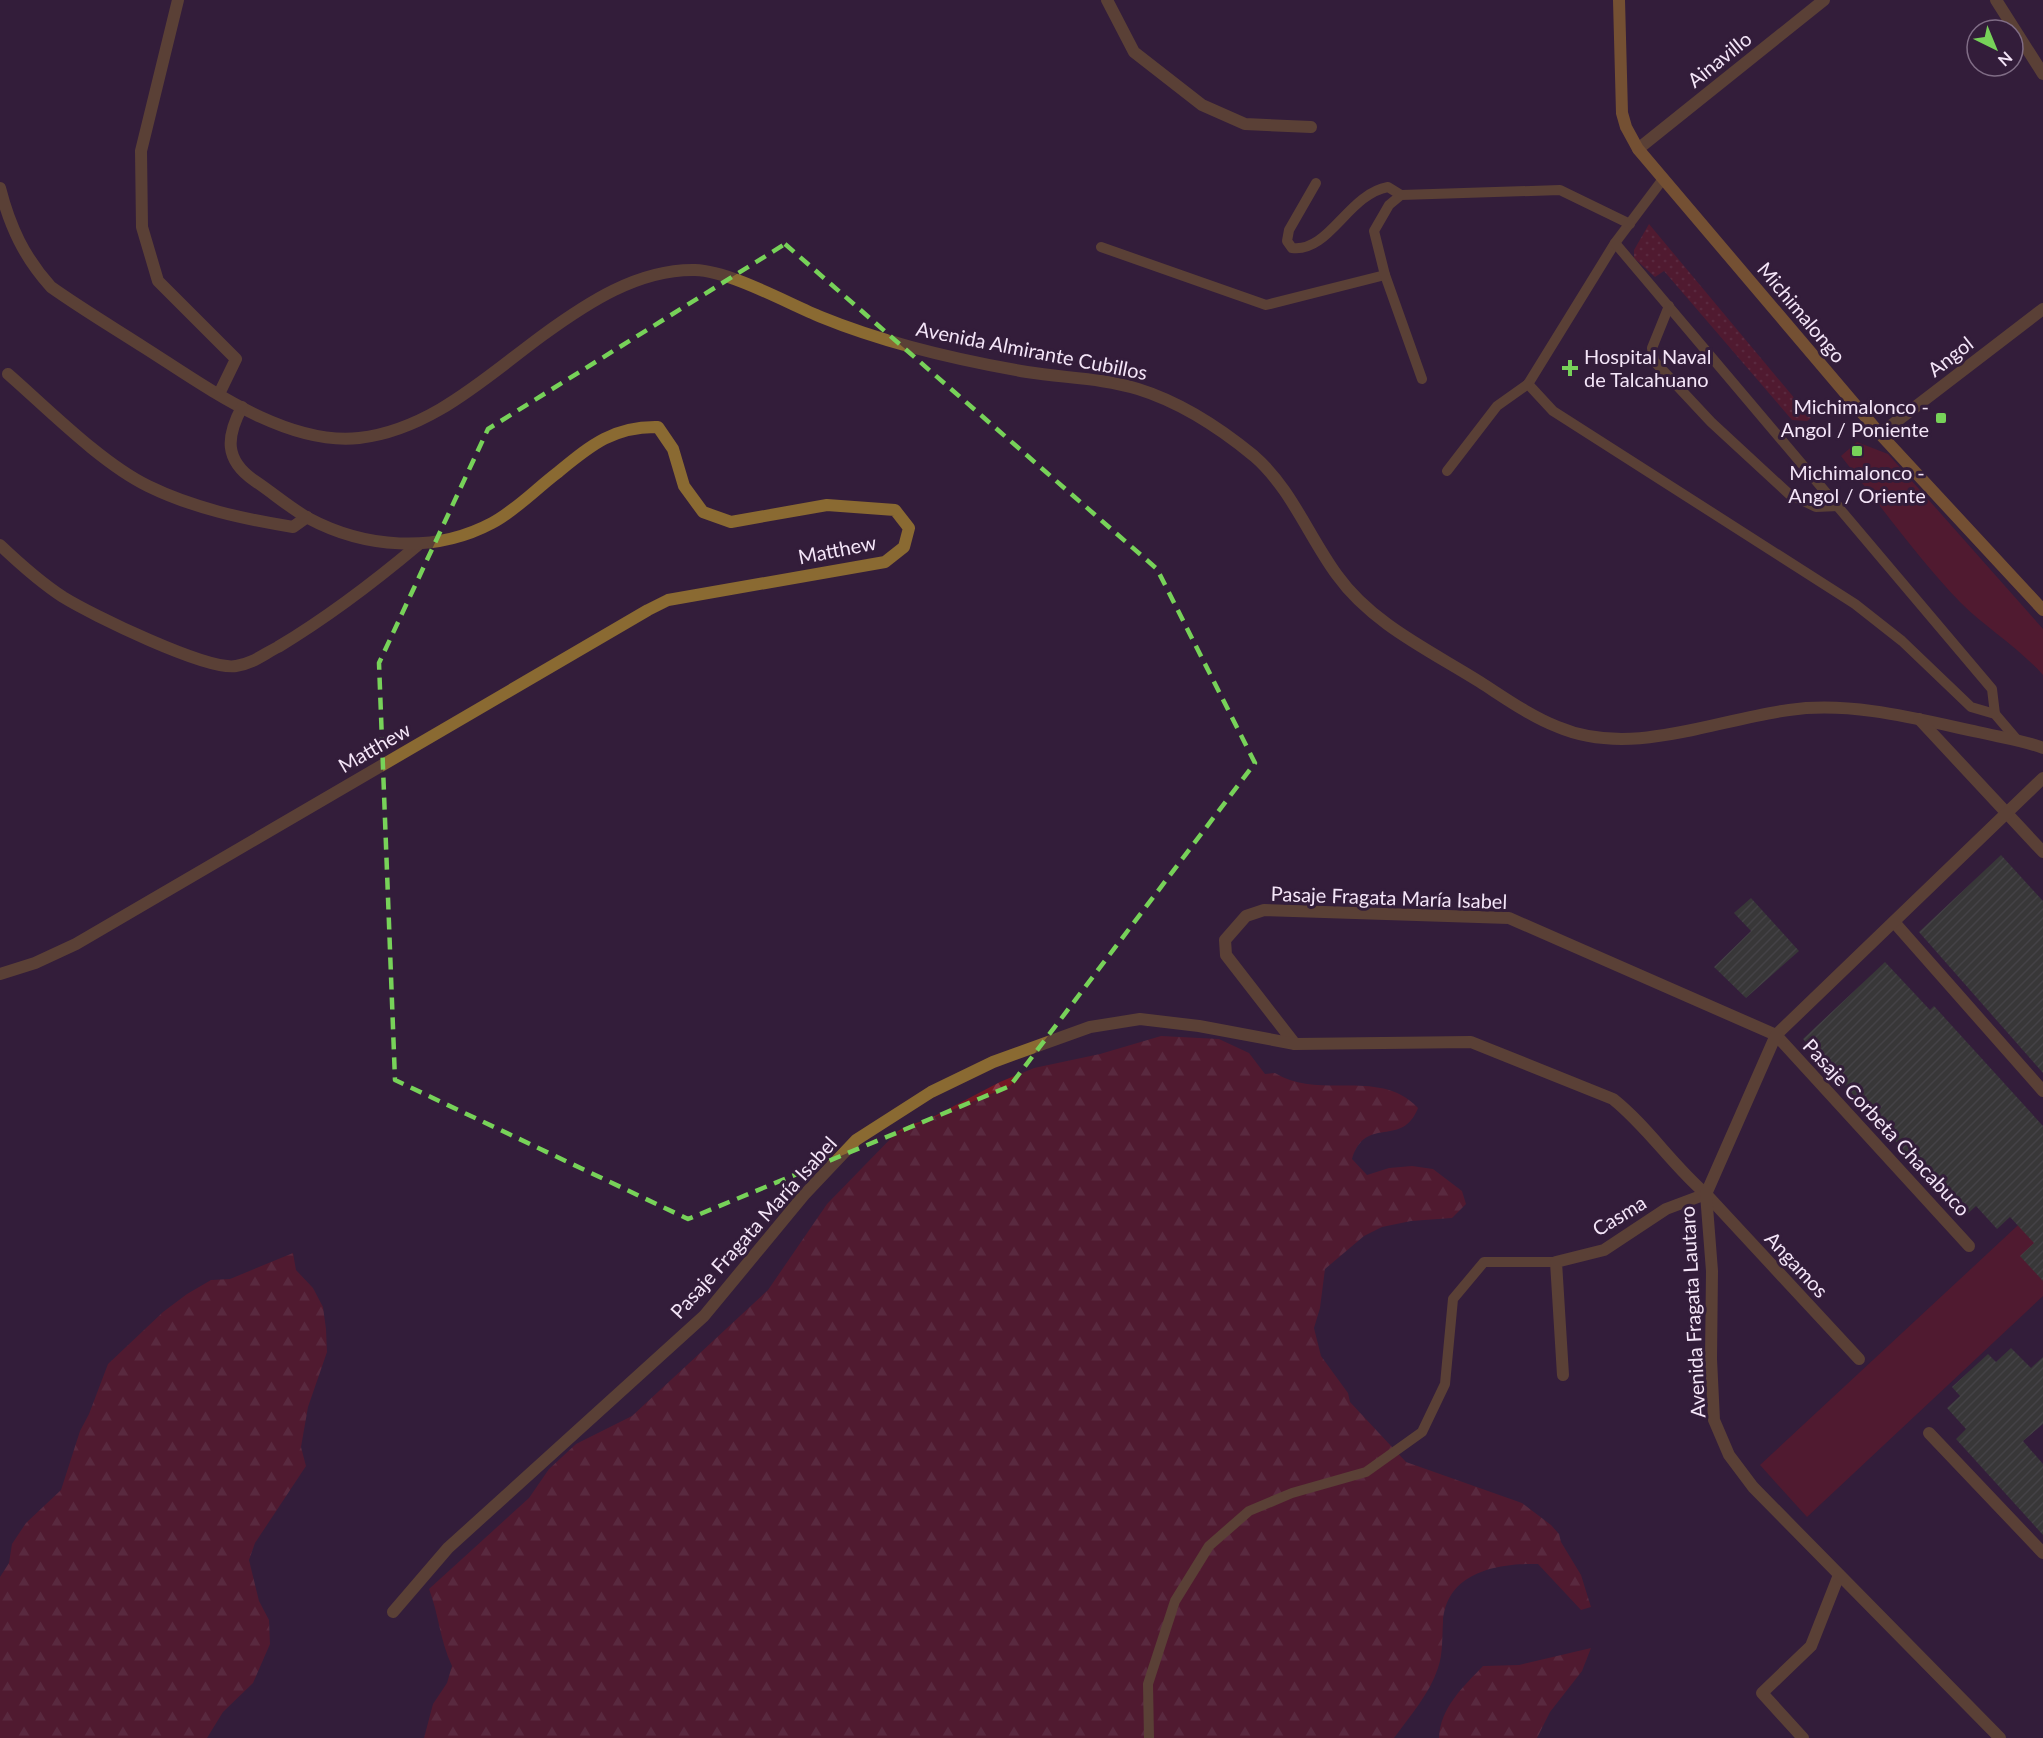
<svg xmlns="http://www.w3.org/2000/svg" width="2043" height="1738" viewBox="0 0 2043 1738" font-family="Lato,sans-serif">
<style>
.grass{fill:url(#grass-dots)}
.forest{fill:url(#forest-firs)}
.park{fill:#741724}
.building{fill:url(#building-hatch)}
.lines{fill:none;stroke-linecap:round;stroke-linejoin:round}
.lane{stroke:#8a6a32;stroke-width:10}
.street{stroke:#8a6a32;stroke-width:12}
.secondary{stroke:#c38e2c;stroke-width:12}
.marked{fill:none;stroke:#77d259;stroke-width:4.5;stroke-dasharray:12 8;stroke-linejoin:round}
.poi-dot{fill:#77d259;stroke:#331d3a;stroke-width:2}
.labels{text-anchor:middle;dominant-baseline:central;stroke-width:6;stroke-linejoin:round;paint-order:stroke}
.street-label{font-size:20px;fill:#f4e5f8;stroke:#331d3a}
.poi-label{font-size:20px;fill:#f4e5f8;stroke:#331d3a;text-anchor:start}
</style>
<defs>
<pattern id="grass-dots" width="8" height="8" patternUnits="userSpaceOnUse" patternTransform="scale(1.5)"><rect width="8" height="8" fill="#741724"/><path d="M2 2h.1M6 6h.1" fill="none" stroke="#883945" stroke-width="1.8" stroke-linecap="round"/></pattern>
<pattern id="forest-firs" width="22" height="20" patternUnits="userSpaceOnUse" patternTransform="scale(1.5)"><rect width="22" height="20" fill="#741724"/><path d="M5 1l3.5 6h-7zM16 11l3.5 6h-7z" fill="#883945"/></pattern>
<pattern id="building-hatch" width="6" height="6" patternUnits="userSpaceOnUse" patternTransform="scale(1.5)"><rect width="6" height="6" fill="#3e5737"/><path d="M-1 1l2-2M0 6l6-6M5 7l2-2" fill="none" stroke="#5a6f55"/></pattern>
</defs>
<rect width="100%" height="100%" fill="#331d3a"/>
<polygon class="grass" points="1649,224 1811,418 1807,421 1792,420 1664,271 1655,277 1634,258 1634,250"/>
<g class="forest">
<path d="M1161,1036L1219,1039L1249,1053L1265,1074L1275,1073C1320,1101 1379,1067 1418,1108C1402,1149 1366,1114 1352,1159L1367,1175L1389,1168L1412,1166L1433,1169L1462,1191L1466,1204L1452,1218L1411,1221L1382,1227L1364,1236L1325,1269L1320,1308L1314,1328L1321,1356L1348,1393L1350,1402L1406,1462L1522,1503L1551,1525L1559,1534L1561,1542L1581,1575L1591,1607L1581,1610L1538,1564C1498,1563 1446,1572 1443,1622C1442,1636 1443,1654 1438,1668C1430,1693 1410,1716 1394,1738H424L433,1704L447,1683L452,1666C440,1641 439,1615 429,1589L529,1498L549,1469L576,1444L632,1416L768,1290L827,1204L898,1131L907,1126L929,1119L1000,1082L1034,1068L1100,1054Z"/>
<polygon points="293,1253 296,1270 313,1288 323,1307 326,1329 327,1352 308,1407 301,1447 306,1466 255,1543 249,1560 259,1601 269,1620 270,1644 253,1683 223,1712 207,1738 0,1738 0,1577 9,1563 12,1544 26,1523 61,1490 80,1431 89,1414 108,1364 163,1312 187,1294 211,1280 230,1279"/>
<path d="M1591,1648L1582,1671L1550,1712L1537,1738H1439C1440,1708 1463,1687 1483,1666L1519,1665Z"/>
</g>
<g class="park">
<path d="M1857,442L1888,454L2043,629V675C2018,647 1986,628 1960,602C1917,557 1880,505 1841,456Z"/>
<polygon points="2043,1202 2043,1296 1807,1517 1760,1465"/>
</g>
<g class="building">
<polygon points="2001,855 2043,901 2043,1073 1919,932"/>
<polygon points="1751,898 1799,951 1746,998 1714,967 1751,931 1734,913"/>
<polygon points="1885,962 1930,1010 1934,1006 2043,1126 2043,1281 2020,1256 2034,1243 2010,1217 1997,1229 1976,1206 1964,1217 1803,1039"/>
<polygon points="2011,1348 2031,1368 2043,1357 2043,1424 2023,1441 2043,1464 2043,1535 1956,1439 1966,1429 1947,1408 1960,1396 1952,1387 1988,1354 1996,1362"/>
</g>
<g class="lines">
<g class="lane">
<polyline points="1663,179 1615,243 1528,384 1553,411 1855,604 1902,641 1971,707 1995,714 2018,741"/>
<path d="M1316,183L1289,230L1287,241L1292,248C1329,253 1348,194 1388,187L1401,195"/>
<polyline points="1615,243 1992,689 1995,714"/>
<polyline points="1101,247 1266,305 1385,275"/>
<polyline points="1669,306 1652,348 1654,361 1711,422 1789,494 1816,507 1838,506"/>
<polyline points="1422,379 1385,275 1374,231 1389,205 1401,195 1560,190 1630,224"/>
<polyline points="1447,471 1497,406 1528,384"/>
<polyline points="1149,1738 1148,1684 1175,1601 1209,1546 1249,1511 1292,1493 1366,1472 1422,1432 1445,1384 1453,1299 1484,1262 1556,1262"/>
</g>
<g class="street">
<polyline points="178,0 141,151 142,227 158,281 236,359 219,394"/>
<polyline points="1107,0 1134,52 1202,105 1245,124 1311,127"/>
<polyline points="1996,0 2043,74"/>
<polyline points="1638,149 1824,0"/>
<path d="M0,188C10,227 24,257 51,287C82,309 114,328 145,348C205,386 285,446 359,438C431,430 487,376 543,335C587,303 638,269 695,270C730,271 787,303 821,317C887,344 957,360 1027,372C1064,378 1102,378 1138,389C1180,402 1220,428 1254,456C1291,488 1309,537 1337,575C1372,624 1431,651 1480,682C1505,698 1530,716 1558,727C1631,758 1714,720 1789,710C1851,701 1918,719 1978,732C1999,737 2023,740 2043,748"/>
<path d="M8,374C47,408 101,463 148,486C193,508 243,519 293,527L307,517"/>
<polyline points="1880,434 2043,309"/>
<path d="M0,545C20,564 40,582 63,597C92,615 207,671 236,666C252,664 264,654 278,647C328,617 374,582 418,545"/>
<polyline points="1919,719 2043,852"/>
<polyline points="1894,922 2043,1091"/>
<path d="M0,974L35,963L76,944L648,610L668,600L885,562L904,547L909,528L895,510L827,505L731,522L703,512L684,486L673,449L658,427C613,426 590,446 557,473C536,489 515,511 492,523C434,554 364,548 308,518C290,508 273,493 255,481C224,460 226,437 242,407"/>
<polyline points="1295,1044 1226,955 1225,940 1246,916 1264,910 1509,918 1776,1035 1969,1246"/>
<polyline points="1563,1375 1556,1262 1604,1250 1666,1209 1706,1194"/>
<polyline points="1929,1433 2043,1553"/>
<path d="M393,1612L448,1548L704,1316L804,1195L856,1140L931,1092L993,1062L1090,1027L1140,1019L1199,1026L1295,1044L1471,1042L1613,1099C1648,1127 1672,1165 1706,1194L1859,1359"/>
<polyline points="1803,1738 1762,1693 1811,1646 1839,1575"/>
<polyline points="2000,1738 1753,1487 1729,1455 1714,1420 1711,1359 1712,1271 1706,1194 1776,1035 2043,778"/>
</g>
<polyline class="secondary" points="1619,0 1622,113 1626,127 1638,149 1880,434 2043,610"/>
</g>
<path d="M0 0H2043V1738H0ZM785,244L1157,569L1255,763L1010,1086L688,1219L395,1080L379,663L488,429Z" fill="#331d3a" fill-opacity=".55" fill-rule="evenodd"/>
<path class="marked" d="M785,244L1157,569L1255,763L1010,1086L688,1219L395,1080L379,663L488,429Z"/>
<g class="poi-dot">
<path d="M1567 359h6v6h6v6h-6v6h-6v-6h-6v-6h6z"/>
<rect x="1935" y="412" width="12" height="12" rx="3"/>
<rect x="1851" y="445" width="12" height="12" rx="3"/>
</g>
<g class="labels">
<g class="street-label">
<text transform="translate(1719 59) rotate(-39)">Ainavillo</text>
<text transform="translate(1802 312) rotate(50)">Michimalongo</text>
<text transform="translate(1032 350) rotate(11)">Avenida Almirante Cubillos</text>
<text transform="translate(1950 356) rotate(-38)">Angol</text>
<text transform="translate(837 549) rotate(-11)">Matthew</text>
<text transform="translate(374 747) rotate(-30)">Matthew</text>
<text transform="translate(1389 897) rotate(2)">Pasaje Fragata María Isabel</text>
<text transform="translate(1887 1127) rotate(47)">Pasaje Corbeta Chacabuco</text>
<text transform="translate(1619 1215) rotate(-31)">Casma</text>
<text transform="translate(753 1227) rotate(-48)">Pasaje Fragata María Isabel</text>
<text transform="translate(1797 1264) rotate(47)">Angamos</text>
<text transform="translate(1692 1312) rotate(-93)">Avenida Fragata Lautaro</text>
</g>
<g class="poi-label">
<text x="1584" y="356">Hospital Naval<tspan x="1584" dy="23">de Talcahuano</tspan></text>
<text x="1929" y="406" text-anchor="end">Michimalonco -<tspan x="1929" dy="23">Angol / Poniente</tspan></text>
<text x="1857" y="472" text-anchor="middle">Michimalonco -<tspan x="1857" dy="23">Angol / Oriente</tspan></text>
</g>
</g>
<g transform="translate(1995 48) rotate(137)"><circle r="28" fill="#331d3a" stroke="#806d86" stroke-width="1.5"/>
<path d="M0-4.5L10 22L0 15L-10 22Z" fill="#77d259"/>
<text y="-9" font-size="16" font-weight="bold" text-anchor="middle" fill="#f4e5f8">N</text>
</g>
</svg>
